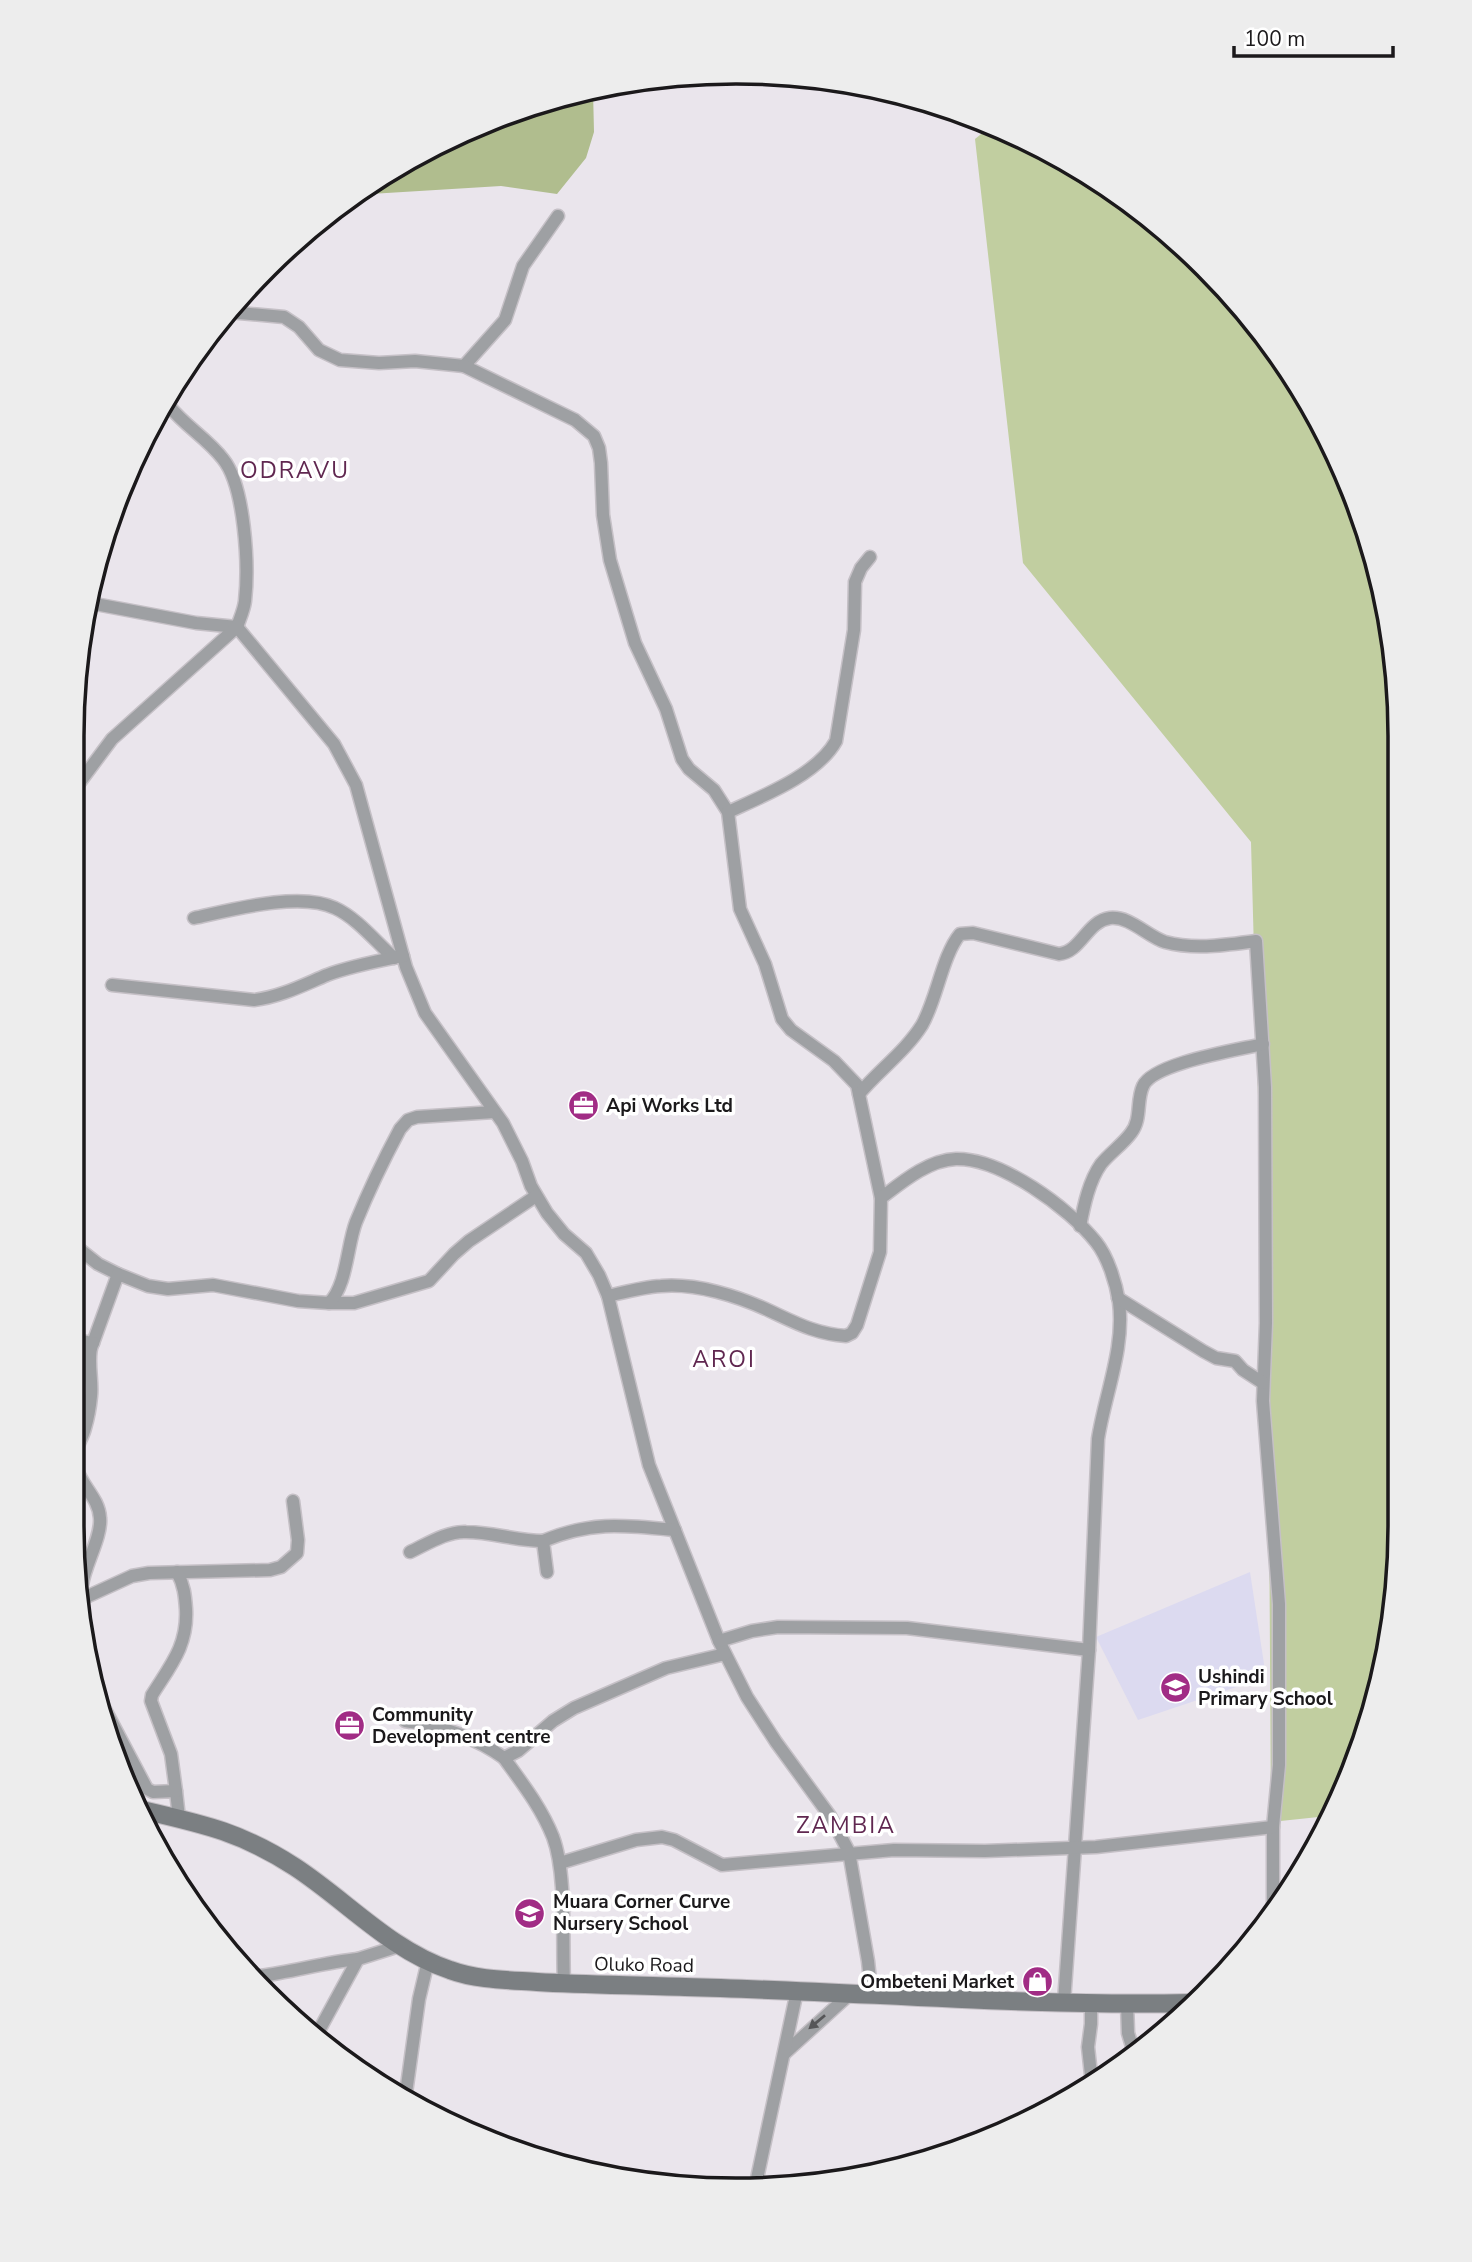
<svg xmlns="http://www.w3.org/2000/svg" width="1472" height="2262" viewBox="0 0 1472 2262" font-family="'Nunito Sans',sans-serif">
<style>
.education{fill:#dcdaf0}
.green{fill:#c1cea0}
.forest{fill:#b0bd8e}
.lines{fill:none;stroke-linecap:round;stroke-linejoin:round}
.minor-casing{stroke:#c5c0c6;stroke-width:15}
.secondary-casing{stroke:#c5c0c6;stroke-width:20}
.minor{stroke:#9ea0a3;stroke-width:12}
.secondary{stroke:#7b7f82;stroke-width:18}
.oneway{fill:#565658}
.labels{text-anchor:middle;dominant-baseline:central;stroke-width:7;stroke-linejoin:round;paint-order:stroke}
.poi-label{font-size:19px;font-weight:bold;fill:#1b191b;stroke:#fff;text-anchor:start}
.street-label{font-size:19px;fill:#1b191b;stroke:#fff}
.quarter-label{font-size:23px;letter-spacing:2px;fill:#602750;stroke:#fff}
.rim{fill:none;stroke:#1b191b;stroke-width:3.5}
</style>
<rect width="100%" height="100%" fill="#eae5ec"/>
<polygon class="education" points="1250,1572 1266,1677 1138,1720 1096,1637"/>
<polygon class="green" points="991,126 1068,161 1174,236 1263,332 1332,443 1378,564 1399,693 1395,1612 1350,1781 1328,1816 1271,1822 1269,1494 1251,842 1023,563 975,139"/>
<polygon class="forest" points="593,90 594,132 586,158 557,194 501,186 354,195 442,140 564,94"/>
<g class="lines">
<defs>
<g id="minor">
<polyline points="228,312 284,317 299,327 319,350 340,360 379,363 415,361 464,366 505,320 523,266 558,216"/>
<polyline points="464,366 575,420 594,436 599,448 601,463 603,515 610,560 635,643 666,709 682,759 689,769 714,790 728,812 740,909 765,964 782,1019 791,1030 834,1061 857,1085 881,1198"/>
<polyline points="90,603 196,623 237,627 334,744 356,785 406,967 425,1013 503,1123 522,1161 531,1186 547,1213 564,1234 586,1253 599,1275 608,1296 649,1465 719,1641 747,1697 776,1742 830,1816 849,1852 868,1961 870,1980 869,1993"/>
<path d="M77,786L112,739L237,627C240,618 244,610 245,601C249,566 245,486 223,459C208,439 185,426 169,406"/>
<path d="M728,812C763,796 817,775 836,741L854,630L855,582L861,568L870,557"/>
<path d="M194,918C231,910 300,891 335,908C357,918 376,942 394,958"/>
<path d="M112,985L254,1000C280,997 303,985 327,975C351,966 378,961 403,956"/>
<path d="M859,1094C879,1070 905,1052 922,1025C937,999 942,956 960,934L973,933L1059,954C1081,952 1087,921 1110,918C1130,916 1147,936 1165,942C1195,950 1225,945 1256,941L1265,1087L1266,1323L1263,1401L1279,1604V1765L1273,1827V1904"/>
<path d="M1080,1226C1084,1205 1089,1181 1101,1164C1110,1153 1123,1144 1131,1133C1142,1119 1136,1101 1143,1086C1153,1063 1238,1050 1263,1044"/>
<polyline points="74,1245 98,1264 118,1274"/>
<path d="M608,1296C625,1292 643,1287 661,1286C696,1283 738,1296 770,1311C796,1323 816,1334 846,1336L852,1333L857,1325L880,1252L881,1198C902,1182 928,1160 956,1159C1001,1158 1069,1208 1096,1242C1108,1257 1116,1283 1119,1302C1125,1348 1105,1394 1098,1439L1089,1650L1064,2002"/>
<polyline points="1118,1298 1203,1351 1216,1358 1235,1361 1243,1370 1263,1383"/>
<polyline points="329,1303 354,1303 429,1281 454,1254 469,1241 536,1196"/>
<path d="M73,1340L93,1343L118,1274L148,1286L168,1289L213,1285L298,1301L329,1303C347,1286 347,1245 356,1222C369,1190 384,1159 400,1129L408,1120L417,1117L494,1112"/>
<path d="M410,1552C427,1544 447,1531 466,1532C492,1532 517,1541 543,1541"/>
<path d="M547,1572L543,1541C591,1521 623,1525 675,1530"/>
<path d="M82,1585C85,1565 102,1536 100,1518C99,1497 79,1484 75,1464C72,1450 82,1441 85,1428C88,1418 90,1407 91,1396C93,1380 86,1355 93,1343"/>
<polyline points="84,1598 132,1576 149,1573 270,1570 281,1567 297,1553 298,1540 293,1501"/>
<polyline points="719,1641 752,1631 778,1627 907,1628 1089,1650"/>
<polyline points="101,1702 147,1789 153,1792 176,1791 179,1818"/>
<path d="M405,1721C441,1726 474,1736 504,1758L518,1751L553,1721L574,1708L666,1668L725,1654"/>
<path d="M504,1758C522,1783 541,1807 553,1837C567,1875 562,1941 564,1984"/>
<path d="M176,1791L171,1754L151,1701L152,1695C170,1666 188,1646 186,1609C185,1595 184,1585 177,1572"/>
<polyline points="560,1863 636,1840 662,1837 674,1840 722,1865 894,1850 985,1851 1096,1847 1273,1827"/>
<path d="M260,1976C293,1972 325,1962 358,1959"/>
<polyline points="1091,2003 1091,2024 1088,2047 1092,2084"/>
<polyline points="1127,2004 1128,2033 1134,2053"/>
<polyline points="316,2036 358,1959 399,1946"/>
<polyline points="785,2053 851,1993"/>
<polyline points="406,2093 419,1999 428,1961"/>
<polyline points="755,2188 797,1991"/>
</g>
<path id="secondary" d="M142,1810C203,1824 241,1832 295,1867C347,1901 390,1950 450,1970C477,1980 508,1980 537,1982C586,1985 636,1985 685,1987C854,1991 1022,2007 1191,2003"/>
</defs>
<use href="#minor" class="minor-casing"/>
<use href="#secondary" class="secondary-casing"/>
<use href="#minor" class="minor"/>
<use href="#secondary" class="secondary"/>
</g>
<defs><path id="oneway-solid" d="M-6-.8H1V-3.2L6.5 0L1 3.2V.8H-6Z" transform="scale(1.75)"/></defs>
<use class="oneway" href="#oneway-solid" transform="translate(817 2022) rotate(140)"/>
<defs>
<symbol id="office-disc" viewBox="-11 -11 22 22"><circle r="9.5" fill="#a12c85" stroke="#fff"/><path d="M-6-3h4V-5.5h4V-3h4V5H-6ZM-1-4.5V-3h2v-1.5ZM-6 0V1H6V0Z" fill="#fff"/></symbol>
<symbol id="school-disc" viewBox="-11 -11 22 22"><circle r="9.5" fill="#a12c85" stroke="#fff"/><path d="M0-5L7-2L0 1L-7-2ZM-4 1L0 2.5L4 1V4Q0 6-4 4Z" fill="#fff"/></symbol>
<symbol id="shop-disc" viewBox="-11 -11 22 22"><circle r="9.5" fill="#a12c85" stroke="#fff"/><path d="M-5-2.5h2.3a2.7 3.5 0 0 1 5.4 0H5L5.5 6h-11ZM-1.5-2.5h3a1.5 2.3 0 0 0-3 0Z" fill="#fff"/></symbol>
</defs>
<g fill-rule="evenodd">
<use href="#office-disc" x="566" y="1088" width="35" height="35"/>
<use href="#school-disc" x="1158" y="1670" width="35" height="35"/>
<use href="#office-disc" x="332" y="1708" width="35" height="35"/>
<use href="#school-disc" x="512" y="1896" width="35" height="35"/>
<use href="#shop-disc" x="1020" y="1964" width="35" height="35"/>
</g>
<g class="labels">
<g class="poi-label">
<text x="606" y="1106">Api Works Ltd</text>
<text x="1198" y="1677">Ushindi<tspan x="1198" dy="22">Primary School</tspan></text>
<text x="372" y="1715">Community<tspan x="372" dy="22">Development centre</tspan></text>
<text x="553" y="1902">Muara Corner Curve<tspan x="553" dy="22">Nursery School</tspan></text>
<text x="1014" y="1982" text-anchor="end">Ombeteni Market</text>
</g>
<g class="street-label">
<text transform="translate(644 1965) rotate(1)">Oluko Road</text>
</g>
<g class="quarter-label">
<text x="295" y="470">ODRAVU</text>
<text x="724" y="1359">AROI</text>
<text x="846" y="1825">ZAMBIA</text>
</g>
</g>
<path d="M0 0H1472V2262H0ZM736 84H736A652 652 0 0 1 1388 736V1526A652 652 0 0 1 736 2178H736A652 652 0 0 1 84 1526V736A652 652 0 0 1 736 84Z" fill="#ededed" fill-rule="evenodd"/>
<path class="rim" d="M736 84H736A652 652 0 0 1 1388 736V1526A652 652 0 0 1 736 2178H736A652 652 0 0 1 84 1526V736A652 652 0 0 1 736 84Z"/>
<path d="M1234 46v10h159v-10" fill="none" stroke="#1b191b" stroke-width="3.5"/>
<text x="1244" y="46" font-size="21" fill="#1b191b" stroke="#ffffff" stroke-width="5" paint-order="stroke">100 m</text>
</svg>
